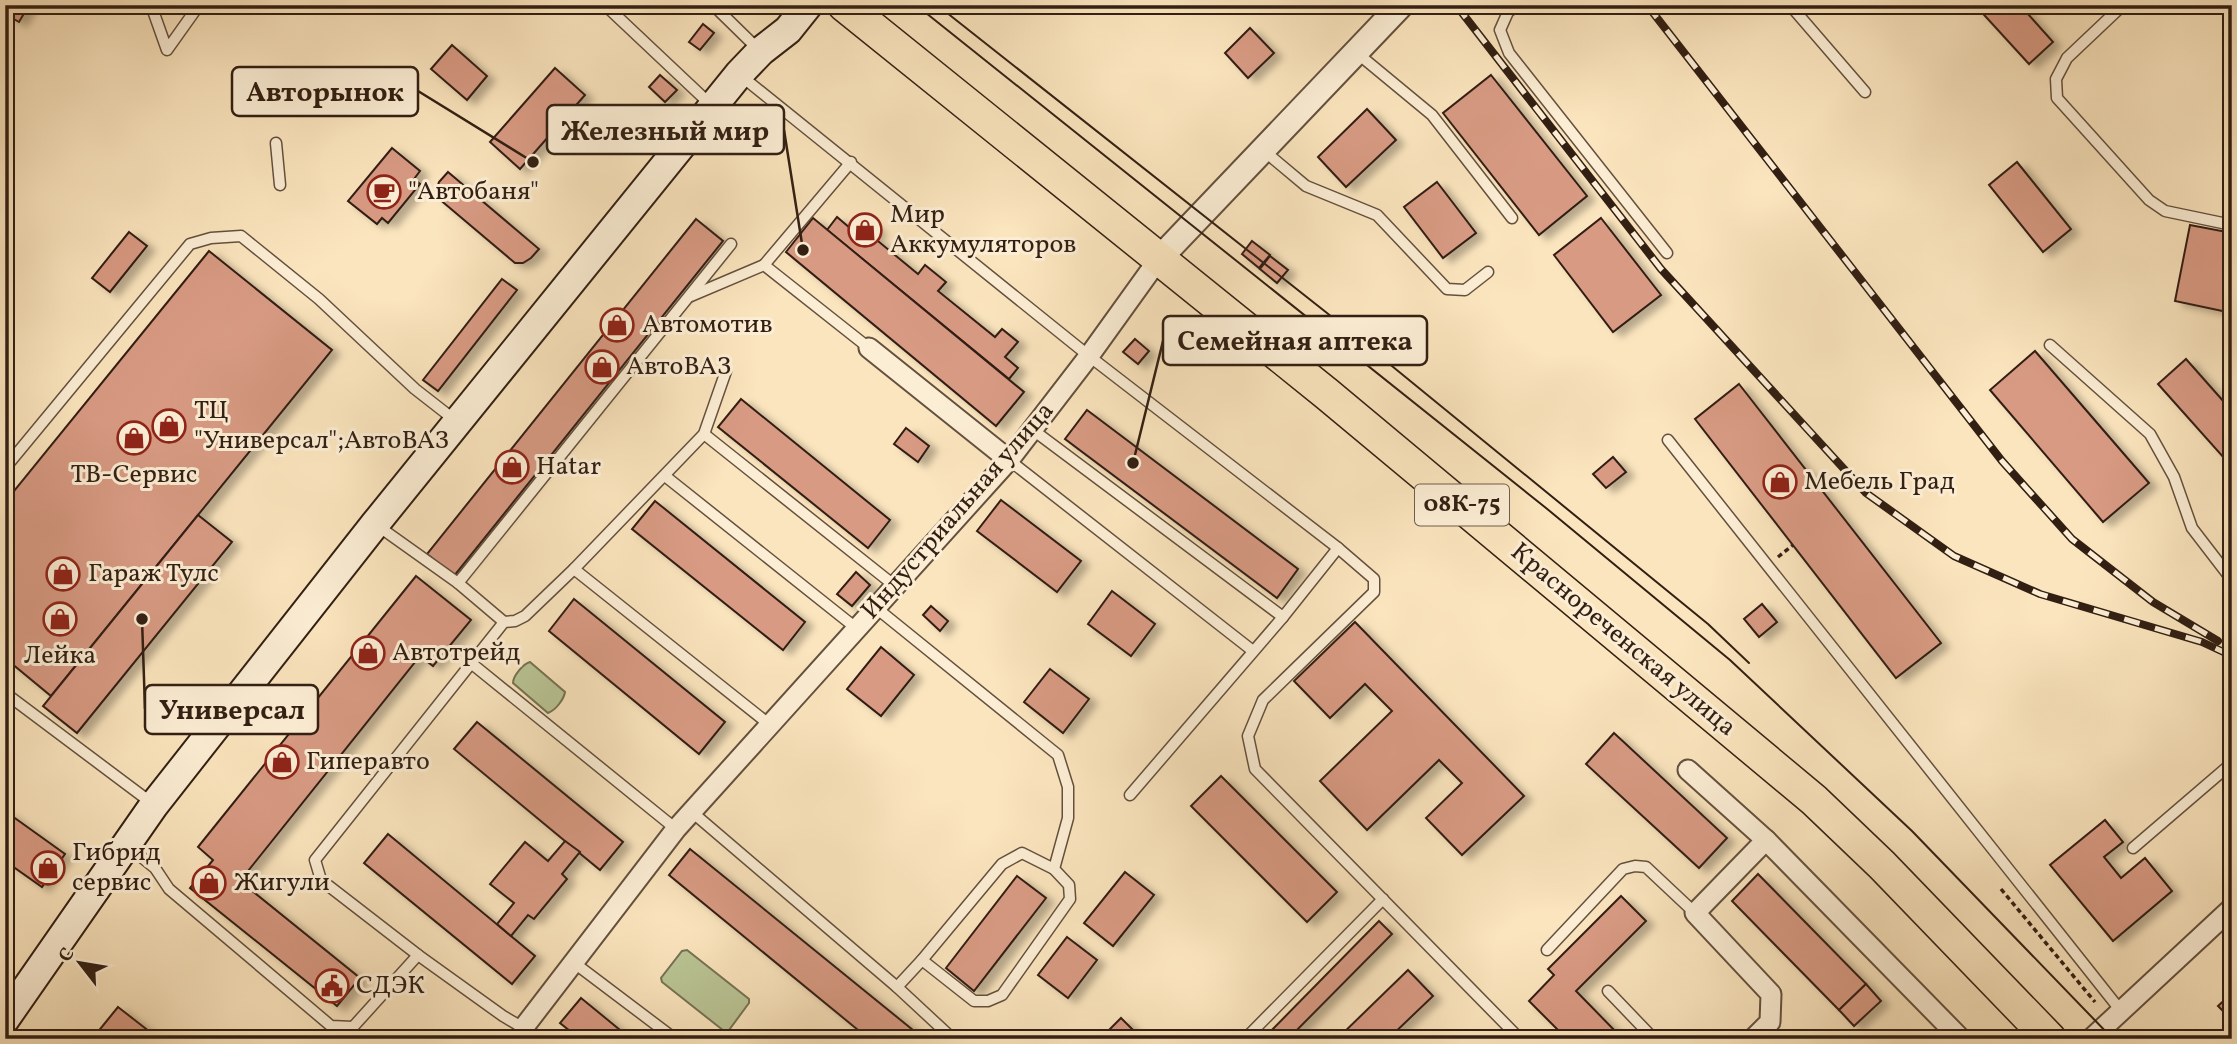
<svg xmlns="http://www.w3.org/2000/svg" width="2237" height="1044" viewBox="0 0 2237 1044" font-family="Vollkorn,serif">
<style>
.green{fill:#bac595;stroke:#767254;stroke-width:2}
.building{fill:#d89a83;stroke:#321f13;stroke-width:2;filter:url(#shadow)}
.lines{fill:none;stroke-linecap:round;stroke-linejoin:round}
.service-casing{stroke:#64503e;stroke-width:13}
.minor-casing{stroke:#64503e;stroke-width:23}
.tertiary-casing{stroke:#64503e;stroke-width:28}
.secondary-casing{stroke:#321f13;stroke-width:32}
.primary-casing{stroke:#321f13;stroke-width:35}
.path{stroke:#321f13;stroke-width:3.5;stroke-dasharray:5 3.5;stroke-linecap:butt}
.service{stroke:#fceed5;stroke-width:10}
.minor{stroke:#fceed5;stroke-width:19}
.tertiary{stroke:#fceed5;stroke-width:24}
.secondary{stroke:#fceed5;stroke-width:28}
.primary{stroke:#fbe5be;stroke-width:32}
.tram{stroke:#321f13;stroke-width:2}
.rail-casing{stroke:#321f13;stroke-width:8}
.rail{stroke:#fceed5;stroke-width:5;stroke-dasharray:16;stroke-linecap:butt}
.labels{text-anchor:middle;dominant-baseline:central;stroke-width:6;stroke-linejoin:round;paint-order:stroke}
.shield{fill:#fceed5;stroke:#6f5d4d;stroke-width:2}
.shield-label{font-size:24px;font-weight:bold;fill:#321f13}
.poi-label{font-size:26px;fill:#321f13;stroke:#fceed5;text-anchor:start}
.street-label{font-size:26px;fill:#321f13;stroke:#fceed5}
.leader{fill:none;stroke:#321f13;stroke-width:2.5}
.callout-dot{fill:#321f13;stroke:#fceed5;stroke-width:2.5}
.callout{fill:#fceed5;stroke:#321f13;stroke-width:2.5}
.callout-label{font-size:28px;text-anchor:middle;font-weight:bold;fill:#321f13}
</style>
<defs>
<filter id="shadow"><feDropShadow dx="8" dy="4.5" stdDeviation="3.5" flood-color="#0004"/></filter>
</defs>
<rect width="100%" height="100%" fill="#fbe5be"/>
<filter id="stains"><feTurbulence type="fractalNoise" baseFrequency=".00286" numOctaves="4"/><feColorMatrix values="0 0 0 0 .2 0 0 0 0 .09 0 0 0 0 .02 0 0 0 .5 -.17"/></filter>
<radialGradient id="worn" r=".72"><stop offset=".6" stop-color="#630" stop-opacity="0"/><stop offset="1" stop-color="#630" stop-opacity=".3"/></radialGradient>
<g class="green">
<path d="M530,662L565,692C564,699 556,710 548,713L513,683C513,676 523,664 530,662Z"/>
<polygon points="687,950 749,999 749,1003 729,1030 724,1031 662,982 661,978 682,951"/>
</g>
<g class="building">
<polygon points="5,5 29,5 19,22 5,14"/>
<polygon points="1975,5 2020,5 2053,42 2029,64"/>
<polygon points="703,24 714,33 700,50 689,42"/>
<polygon points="1250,28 1274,53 1248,78 1225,53"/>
<polygon points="452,45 487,76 467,100 431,69"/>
<polygon points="555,68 585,95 520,169 490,142"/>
<polygon points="660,75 677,90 665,102 649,87"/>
<polygon points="1491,75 1587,196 1539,235 1443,113"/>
<polygon points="1367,109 1396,140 1346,187 1318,157"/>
<polygon points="392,148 420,171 414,179 420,184 388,223 382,218 377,224 348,201"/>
<polygon points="2017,162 2071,229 2043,252 1989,185"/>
<polygon points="448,172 539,249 531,258 523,263 515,263 438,198 436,191 439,182"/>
<polygon points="1437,182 1476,233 1443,258 1404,207"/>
<polygon points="861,215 879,230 873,237 918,274 925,265 946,282 938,291 995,337 1002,329 1018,342 1005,357 1018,368 1009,379 827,230 837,217 850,228"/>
<polygon points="813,218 1024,392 996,426 786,252"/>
<polygon points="1601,218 1661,295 1613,332 1554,255"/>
<polygon points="696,219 723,241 454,576 427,554"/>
<polygon points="2190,225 2232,233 2232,313 2175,301"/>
<polygon points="129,232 147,246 110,292 92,278"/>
<polygon points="1252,241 1270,255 1259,268 1242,254"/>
<polygon points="209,251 332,350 51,696 5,658 5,502"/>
<polygon points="1270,256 1288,270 1277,283 1260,269"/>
<polygon points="502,279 517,290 438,391 423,380"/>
<polygon points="1135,339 1149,351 1138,364 1123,352"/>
<polygon points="2035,351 2149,483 2103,522 1990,390"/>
<polygon points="2186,359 2232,411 2232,467 2158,384"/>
<polygon points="1739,384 1941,643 1896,678 1695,419"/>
<polygon points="741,399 890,520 868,548 718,427"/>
<polygon points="1087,410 1298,569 1277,598 1065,439"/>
<polygon points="906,428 929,446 918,462 894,444"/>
<polygon points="1613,457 1626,472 1606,488 1593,474"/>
<polygon points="1001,500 1081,561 1057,592 977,531"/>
<polygon points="655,501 805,622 783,650 632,529"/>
<polygon points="198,515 232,542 77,733 43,706"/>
<polygon points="856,572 870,585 852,606 837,594"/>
<polygon points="416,576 471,620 433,666 420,656 240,881 360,978 337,1006 190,888 213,860 198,847"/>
<polygon points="1112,591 1155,624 1131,656 1088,624"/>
<polygon points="574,599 725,722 699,754 549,631"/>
<polygon points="1762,604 1777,622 1759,637 1744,619"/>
<polygon points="931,606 948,621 940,631 923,615"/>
<polygon points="1355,622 1524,796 1462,855 1426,818 1462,783 1439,760 1367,830 1320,781 1392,711 1365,684 1330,718 1294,681"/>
<polygon points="881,647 914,675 881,716 847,689"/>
<polygon points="1050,669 1089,699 1063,733 1024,702"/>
<polygon points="477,722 623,842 600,870 454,749"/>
<polygon points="1614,733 1727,838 1699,868 1586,764"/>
<polygon points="1221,776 1337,892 1307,922 1191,806"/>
<polygon points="5,811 65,854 42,887 5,861"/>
<polygon points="2105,820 2123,842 2104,857 2121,878 2145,858 2172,891 2113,941 2050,865"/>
<polygon points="388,834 535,956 512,984 364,863"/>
<polygon points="565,841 580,852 562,874 567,879 534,919 528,915 511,936 497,924 514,903 490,884 525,842 548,861"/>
<polygon points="690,849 924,1039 869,1039 669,875"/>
<polygon points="1125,872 1154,895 1113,946 1084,923"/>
<polygon points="1758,874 1866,984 1839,1010 1732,901"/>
<polygon points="1017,876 1046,898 974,991 946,968"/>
<polygon points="1621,896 1646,921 1576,991 1623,1039 1567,1039 1529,1001 1554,975 1548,969"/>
<polygon points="1379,921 1392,934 1288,1039 1263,1039"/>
<polygon points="1067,937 1097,960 1068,998 1038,975"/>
<polygon points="1408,970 1433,996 1388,1039 1337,1039"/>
<polygon points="1866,984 1881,1001 1854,1026 1839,1010"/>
<polygon points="2232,993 2232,1020 2218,1006"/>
<polygon points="581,998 631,1039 580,1039 560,1023"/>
<polygon points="118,1007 159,1039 92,1039"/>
<polygon points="1121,1018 1138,1035 1133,1039 1100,1039"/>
</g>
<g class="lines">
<defs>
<g id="service">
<polyline points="117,5 131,8 140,5"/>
<polyline points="151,5 167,50 199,5"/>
<polyline points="605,5 710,104"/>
<polyline points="713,5 760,51"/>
<polyline points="1517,5 1508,12 1500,30 1509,53 1667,253"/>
<polyline points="1790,5 1865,92"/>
<polyline points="2123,5 2067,58 2056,79 2057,98 2149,200 2165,211 2232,225"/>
<polyline points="1357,53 1432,115 1512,218"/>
<polyline points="740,75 1089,356 1338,548 1374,579 1374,592 1263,700 1248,736 1255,769 1520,1039"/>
<polyline points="276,143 280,185"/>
<polyline points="1263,150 1306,186 1377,215 1447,289 1465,290 1488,272"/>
<polyline points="764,265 851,162"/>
<polyline points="691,296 764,265 869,348"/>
<polyline points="2050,345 2150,434 2174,477 2192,528 2232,580"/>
<polyline points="1033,430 1283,617 1338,548"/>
<polyline points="704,434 895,586"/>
<polyline points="1668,440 2121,1011"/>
<polyline points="1009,460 1253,651"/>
<polyline points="5,468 190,244 211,238 241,236 319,299 415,389 456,421"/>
<polyline points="665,476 856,628"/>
<polyline points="378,526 458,583 504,622"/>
<polyline points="574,569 770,725"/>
<polyline points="458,583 731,244"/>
<polyline points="875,607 1058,755 1068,787 1068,818 1054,869 1069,885 1070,899 1002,995 988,1001 974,1001 922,960 897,987"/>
<polyline points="471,663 676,829"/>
<polyline points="5,693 153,804"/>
<polyline points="1130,795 1283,617"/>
<polyline points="692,812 897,987 953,1039"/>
<polyline points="129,847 155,868 169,889 331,1026 353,1027 418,955"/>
<polyline points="2133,848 2232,763"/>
<polyline points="1547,950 1623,869 1635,866 1646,867 1695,913"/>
<polyline points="922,960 1002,864 1022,853 1054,869"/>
<polyline points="573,962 675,1039"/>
<polyline points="1608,991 1654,1039"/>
<polyline points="542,1039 503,1016 418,955 321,880 315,860 504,622 515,621 525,616 574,569 704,434 726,371"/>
<polyline points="1245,1039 1383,899"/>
</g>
<g id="minor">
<polyline points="869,348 1009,460"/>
<polyline points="1688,770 1766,840 1961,1039"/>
<polyline points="524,1027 676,829 1009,460 1089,356 1158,260"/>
<polyline points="1753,1039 1770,1022 1771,994 1695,913 1766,840"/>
<polyline points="2091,1039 2232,908"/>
</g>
<polyline id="tertiary" points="1158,260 1401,5"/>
<polyline id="secondary" points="5,1019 154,805 375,524 739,74 761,51 788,30 808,5"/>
<polyline id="primary" points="844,5 1327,394 1814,800 1882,865 2050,1039"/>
</defs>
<use href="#service" class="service-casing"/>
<use href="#minor" class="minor-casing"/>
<use href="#tertiary" class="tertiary-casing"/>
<use href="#secondary" class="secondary-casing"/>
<use href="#primary" class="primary-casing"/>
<g class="path">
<polyline points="1778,557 1793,545"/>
<polyline points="2001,889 2095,1002"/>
<polyline points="2126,1031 2135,1039"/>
<polyline points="2140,1039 2147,1036 2150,1039"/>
</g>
<use href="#service" class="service"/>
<use href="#minor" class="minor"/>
<use href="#tertiary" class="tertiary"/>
<use href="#secondary" class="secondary"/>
<use href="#primary" class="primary"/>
<g class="tram">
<polyline points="916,5 1546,508 1730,660 1912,831 2113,1039"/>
<polyline points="937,5 1327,313 1708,624 1749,663"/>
</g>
<defs>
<g id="rail">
<polyline points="1456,5 1661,269 1866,493 1954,556 2040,594 2202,642 2232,656"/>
<polyline points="1647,5 2002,461 2072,539 2153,602 2218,641"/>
</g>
</defs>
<use href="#rail" class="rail-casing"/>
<use href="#rail" class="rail"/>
</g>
<defs>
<symbol id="cafe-ring" viewBox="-11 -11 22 22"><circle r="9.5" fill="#fceed5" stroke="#8f2418" stroke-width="1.5"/><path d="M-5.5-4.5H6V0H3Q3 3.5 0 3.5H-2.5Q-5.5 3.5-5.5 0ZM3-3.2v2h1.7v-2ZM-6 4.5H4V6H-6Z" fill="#8f2418"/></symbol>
<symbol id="shop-ring" viewBox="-11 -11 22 22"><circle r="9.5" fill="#fceed5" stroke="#8f2418" stroke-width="1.5"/><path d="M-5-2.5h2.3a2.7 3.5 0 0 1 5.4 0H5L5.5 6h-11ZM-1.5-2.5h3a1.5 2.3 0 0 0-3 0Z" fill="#8f2418"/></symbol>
<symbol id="civic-ring" viewBox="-11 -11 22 22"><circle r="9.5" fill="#fceed5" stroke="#8f2418" stroke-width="1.5"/><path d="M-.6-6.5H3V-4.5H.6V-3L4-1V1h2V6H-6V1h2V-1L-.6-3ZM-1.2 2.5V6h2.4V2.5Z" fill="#8f2418"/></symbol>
</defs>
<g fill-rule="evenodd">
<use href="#cafe-ring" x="365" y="173" width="38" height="38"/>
<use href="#shop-ring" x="846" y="211" width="38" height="38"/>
<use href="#shop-ring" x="598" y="306" width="38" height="38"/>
<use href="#shop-ring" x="583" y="348" width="38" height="38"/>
<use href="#shop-ring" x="150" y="407" width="38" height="38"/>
<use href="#shop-ring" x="115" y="419" width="38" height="38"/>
<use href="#shop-ring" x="493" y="448" width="38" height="38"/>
<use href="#shop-ring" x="1761" y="463" width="38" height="38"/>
<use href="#shop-ring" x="44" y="555" width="38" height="38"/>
<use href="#shop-ring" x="41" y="600" width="38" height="38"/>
<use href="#shop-ring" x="349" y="634" width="38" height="38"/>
<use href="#shop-ring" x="263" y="743" width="38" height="38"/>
<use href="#shop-ring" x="29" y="849" width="38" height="38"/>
<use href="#shop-ring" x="190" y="864" width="38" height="38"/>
<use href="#civic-ring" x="313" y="967" width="38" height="38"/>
</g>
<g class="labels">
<rect class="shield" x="1415" y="484.5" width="94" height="41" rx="5"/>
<g class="shield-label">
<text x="1462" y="505">08К-75</text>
</g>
<g class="poi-label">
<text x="408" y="192">"Автобаня"</text>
<text x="890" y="215">Мир<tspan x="890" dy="30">Аккумуляторов</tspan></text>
<text x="642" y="325">Автомотив</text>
<text x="626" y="367">АвтоВАЗ</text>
<text x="194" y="411">ТЦ<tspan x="194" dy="30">"Универсал";АвтоВАЗ</tspan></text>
<text x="536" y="467">Hatar</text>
<text x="134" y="475" text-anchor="middle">ТВ-Сервис</text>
<text x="1804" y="482">Мебель Град</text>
<text x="88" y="574">Гараж Тулс</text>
<text x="392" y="653">Автотрейд</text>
<text x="60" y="656" text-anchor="middle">Лейка</text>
<text x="306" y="762">Гиперавто</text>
<text x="72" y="853">Гибрид<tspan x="72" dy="30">сервис</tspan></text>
<text x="234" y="883">Жигули</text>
<text x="356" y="986">СДЭК</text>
</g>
<g class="street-label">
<text transform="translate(958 511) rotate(-49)">Индустриальная улица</text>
<text transform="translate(1623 640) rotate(40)">Краснореченская улица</text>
</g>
</g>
<path class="leader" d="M533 162L418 91M803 250L784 130M1133 463L1163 341M142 619L145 709"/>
<g class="callout-dot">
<circle cx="533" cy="162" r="7"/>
<circle cx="803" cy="250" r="7"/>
<circle cx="1133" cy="463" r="7"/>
<circle cx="142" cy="619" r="7"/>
</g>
<g class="callout">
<rect x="232" y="67" width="186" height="49" rx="7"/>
<rect x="547" y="105" width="237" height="49" rx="7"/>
<rect x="1163" y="316" width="264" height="49" rx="7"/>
<rect x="145" y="685" width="173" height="49" rx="7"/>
</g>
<g class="callout-label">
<text x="325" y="101">Авторынок</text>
<text x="665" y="140">Железный мир</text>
<text x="1295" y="350">Семейная аптека</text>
<text x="232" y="719">Универсал</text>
</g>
<rect width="2237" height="1044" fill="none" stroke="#fbe5be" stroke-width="28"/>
<rect x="7" y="7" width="2223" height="1030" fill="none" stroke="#321f13" stroke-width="3.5"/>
<rect x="14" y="14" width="2209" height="1016" fill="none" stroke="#321f13" stroke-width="2"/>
<g transform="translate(80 963) rotate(301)" stroke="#fceed5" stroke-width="5" paint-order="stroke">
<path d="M0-5L12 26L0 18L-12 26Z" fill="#321f13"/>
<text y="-10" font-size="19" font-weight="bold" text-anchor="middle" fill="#321f13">С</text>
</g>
<rect width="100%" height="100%" filter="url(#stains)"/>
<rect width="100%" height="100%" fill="url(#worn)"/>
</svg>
